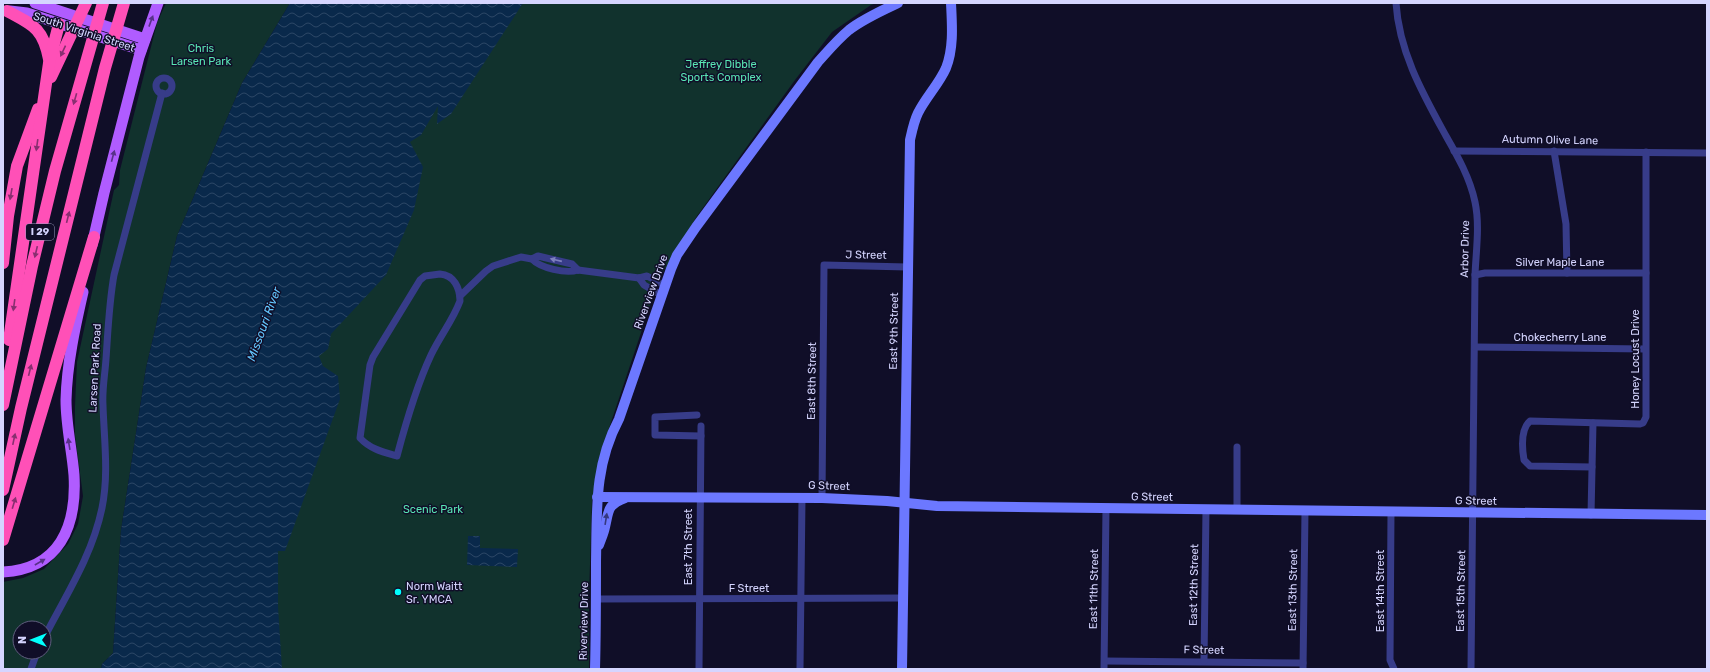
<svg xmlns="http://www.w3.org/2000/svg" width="1710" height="672" viewBox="0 0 1710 672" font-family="Rubik,sans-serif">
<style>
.park{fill:#11322d;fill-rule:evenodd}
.water{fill:url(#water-waves)}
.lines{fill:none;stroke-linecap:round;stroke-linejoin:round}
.street{stroke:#373c89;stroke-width:7}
.secondary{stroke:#6c78ff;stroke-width:10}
.primary{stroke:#b05cff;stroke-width:11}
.highway{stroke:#ff50b7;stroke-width:12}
.oneway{fill:#583189}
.oneway2{fill:#882f70}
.oneway3{fill:#7e81be}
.oneway4{fill:#35387e}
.poi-dot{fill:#01fffd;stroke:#100e28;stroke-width:1.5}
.labels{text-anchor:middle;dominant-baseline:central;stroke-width:3;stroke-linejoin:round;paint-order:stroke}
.shield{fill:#100e28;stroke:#9a99be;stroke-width:1}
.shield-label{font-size:10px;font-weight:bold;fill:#d5d5ff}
.street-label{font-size:11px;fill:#d5d5ff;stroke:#100e28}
.park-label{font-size:11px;fill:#59e6b4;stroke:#100e28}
.poi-label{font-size:11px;fill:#d5d5ff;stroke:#100e28;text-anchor:start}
.water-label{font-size:12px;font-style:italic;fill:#63c7ff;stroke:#100e28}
</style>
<defs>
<pattern id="water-waves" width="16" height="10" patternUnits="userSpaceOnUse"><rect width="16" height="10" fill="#09294b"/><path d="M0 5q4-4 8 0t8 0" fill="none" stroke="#2c4766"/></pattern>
</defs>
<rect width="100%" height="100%" fill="#100e28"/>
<g class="park">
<path d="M166,3H290L242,83L177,236L146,368L121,530L113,653L102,664L101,669H3V582L23,578L44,569L68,544L78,524L83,496L75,435V406L77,362L114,190L119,185L120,170L157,23ZM20,628H44V652H20Z"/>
<polygon points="479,3 877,3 871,5 832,32 795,80 697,216 659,279 599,458 592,501 589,596 589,669 262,669 246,587 364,173"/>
</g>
<g class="water">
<polygon points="290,3 523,3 451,114 437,124 438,106 421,135 410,142 423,167 414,210 386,275 331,334 328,349 319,356 323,366 338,376 340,399 285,551 278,551 278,607 282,669 101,669 102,664 113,653 121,530 146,368 177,236 242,83"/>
<polygon points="468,536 480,536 480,548 518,549 517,567 467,565"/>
</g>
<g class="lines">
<g class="street">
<path d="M1396,3C1399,52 1423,94 1446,136C1458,157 1470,178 1475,202C1480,225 1476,251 1475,275L1471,669"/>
<circle cx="164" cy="86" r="8"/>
<polyline points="1454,151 1707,153"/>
<polyline points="1554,151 1566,224 1567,273"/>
<path d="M532,259C540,268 566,274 578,270L639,278L647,276L664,285"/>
<path d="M440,274C454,275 460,288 460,301C453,320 440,336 431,355C416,387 406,422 397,456C383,452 370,449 360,438L370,365L373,357L420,280L425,276Z"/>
<polyline points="1475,275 1485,273 1646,273"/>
<polyline points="639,278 644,285 661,295"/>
<polyline points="460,296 486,271 493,266 521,257 532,259 538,256 572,264 578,270"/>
<polyline points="1475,347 1645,349"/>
<polyline points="697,415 655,417 655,435 701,436"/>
<path d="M1592,467L1530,466L1524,460C1522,448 1520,430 1530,421L1640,424L1643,423L1646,417V152"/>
<polyline points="822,498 824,265 907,267"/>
<polyline points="1237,510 1237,447"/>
<polyline points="1391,512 1390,660 1394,669"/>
<polyline points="1591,515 1593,423"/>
<polyline points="596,599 903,598"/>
<path d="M44,638C66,595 92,556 102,508C109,474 104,439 103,405C102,390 105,374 106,359C108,331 109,303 114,275L162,93"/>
<polyline points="1105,661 1303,663"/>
<polyline points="1204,661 1206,509"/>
<polyline points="31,669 37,652"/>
<polyline points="699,669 701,426"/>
<polyline points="800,669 802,498"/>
<polyline points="1104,669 1106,508"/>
<polyline points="1303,669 1305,511"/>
</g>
<g class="secondary">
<polyline points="597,497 822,498 887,501 937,506 1707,515"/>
<path d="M599,545C601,539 604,533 605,527C609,510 607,505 625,498"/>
<path d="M595,669C596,633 596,598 596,562C597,510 594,466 619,419L671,269L677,255L696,227L818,62C828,51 837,40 849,30C863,19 881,11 898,3"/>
<path d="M902,669L910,140C912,131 914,121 918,113C926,97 939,84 946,68C954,48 952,24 951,3"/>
</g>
<g class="primary">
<polyline points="35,3 145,39"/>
<polyline points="10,11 27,13 141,50"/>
<polyline points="92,245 104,193 139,57 158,3"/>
<path d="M3,572C59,569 77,527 74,475C72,450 66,426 66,400C67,363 75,327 83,292"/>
</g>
<g class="highway">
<path d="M7,11C33,25 43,28 49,59"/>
<polyline points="51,77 86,3"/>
<polyline points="3,263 8,216 17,166 38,109"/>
<polyline points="9,340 49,63 59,24"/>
<polyline points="3,405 32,266 55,171 103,3"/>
<polyline points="3,490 21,408 105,68 124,3"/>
<polyline points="3,540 94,237"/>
</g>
</g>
<defs><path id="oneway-solid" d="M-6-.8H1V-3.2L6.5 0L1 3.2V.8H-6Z"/></defs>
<g class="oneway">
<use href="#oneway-solid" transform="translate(151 21) rotate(-70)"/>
<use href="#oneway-solid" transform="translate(113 156) rotate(-75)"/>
<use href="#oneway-solid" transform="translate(69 444) rotate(-99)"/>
<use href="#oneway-solid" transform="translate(40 562) rotate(-30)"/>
</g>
<g class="oneway2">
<use href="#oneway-solid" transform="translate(63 51) rotate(115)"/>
<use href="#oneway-solid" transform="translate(75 99) rotate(106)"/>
<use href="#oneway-solid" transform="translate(37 145) rotate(98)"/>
<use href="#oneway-solid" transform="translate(11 194) rotate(100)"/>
<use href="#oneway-solid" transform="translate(68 217) rotate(-76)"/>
<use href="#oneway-solid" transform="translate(36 252) rotate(103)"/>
<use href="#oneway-solid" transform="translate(14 305) rotate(98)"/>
<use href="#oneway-solid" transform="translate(30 370) rotate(-76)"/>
<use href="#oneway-solid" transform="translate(14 439) rotate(-78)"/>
<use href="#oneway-solid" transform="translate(14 503) rotate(-73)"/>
</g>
<use class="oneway3" href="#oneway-solid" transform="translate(556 260) rotate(-167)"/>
<use class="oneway4" href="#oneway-solid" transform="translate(606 519) rotate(-81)"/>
<circle class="poi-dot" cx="398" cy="592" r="4"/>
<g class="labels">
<rect class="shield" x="26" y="224" width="28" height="16" rx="3"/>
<g class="shield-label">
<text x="40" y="232">I 29</text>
</g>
<g class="street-label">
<text transform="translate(84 32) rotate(18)">South Virginia Street</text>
<text transform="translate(1550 140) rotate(1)">Autumn Olive Lane</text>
<text transform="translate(1465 249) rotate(-89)">Arbor Drive</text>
<text transform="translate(866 255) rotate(1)">J Street</text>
<text x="1560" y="262">Silver Maple Lane</text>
<text transform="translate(651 292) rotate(-70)">Riverview Drive</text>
<text transform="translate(894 331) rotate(-89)">East 9th Street</text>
<text x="1560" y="337">Chokecherry Lane</text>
<text transform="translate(1635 359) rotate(-90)">Honey Locust Drive</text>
<text transform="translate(95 368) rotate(-87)">Larsen Park Road</text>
<text transform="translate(812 381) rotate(-89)">East 8th Street</text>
<text transform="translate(829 486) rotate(2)">G Street</text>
<text transform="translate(1152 497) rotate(1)">G Street</text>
<text transform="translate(1476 501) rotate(1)">G Street</text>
<text transform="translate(688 547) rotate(-90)">East 7th Street</text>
<text transform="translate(1194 585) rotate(-89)">East 12th Street</text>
<text x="749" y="588">F Street</text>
<text transform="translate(1094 589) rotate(-89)">East 11th Street</text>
<text transform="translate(1293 590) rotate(-89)">East 13th Street</text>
<text transform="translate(1380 591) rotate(-90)">East 14th Street</text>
<text transform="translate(1461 591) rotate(-89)">East 15th Street</text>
<text transform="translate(584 621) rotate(-89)">Riverview Drive</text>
<text transform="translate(1204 650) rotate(1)">F Street</text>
</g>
<g class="park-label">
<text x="201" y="48">Chris<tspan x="201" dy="13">Larsen Park</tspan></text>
<text x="721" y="64">Jeffrey Dibble<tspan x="721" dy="13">Sports Complex</tspan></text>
<text x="433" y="509">Scenic Park</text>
</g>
<g class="poi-label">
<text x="406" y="586">Norm Waitt<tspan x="406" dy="13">Sr. YMCA</tspan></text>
</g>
<g class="water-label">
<text transform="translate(264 324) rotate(-70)">Missouri River</text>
</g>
</g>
<rect width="1710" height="672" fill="none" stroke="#d5d5ff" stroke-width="8"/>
<g transform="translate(32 640) rotate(270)"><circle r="19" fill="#100e28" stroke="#5f5e7e"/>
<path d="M0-3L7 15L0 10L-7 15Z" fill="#01fffd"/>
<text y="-6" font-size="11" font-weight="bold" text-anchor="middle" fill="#d5d5ff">N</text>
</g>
</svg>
